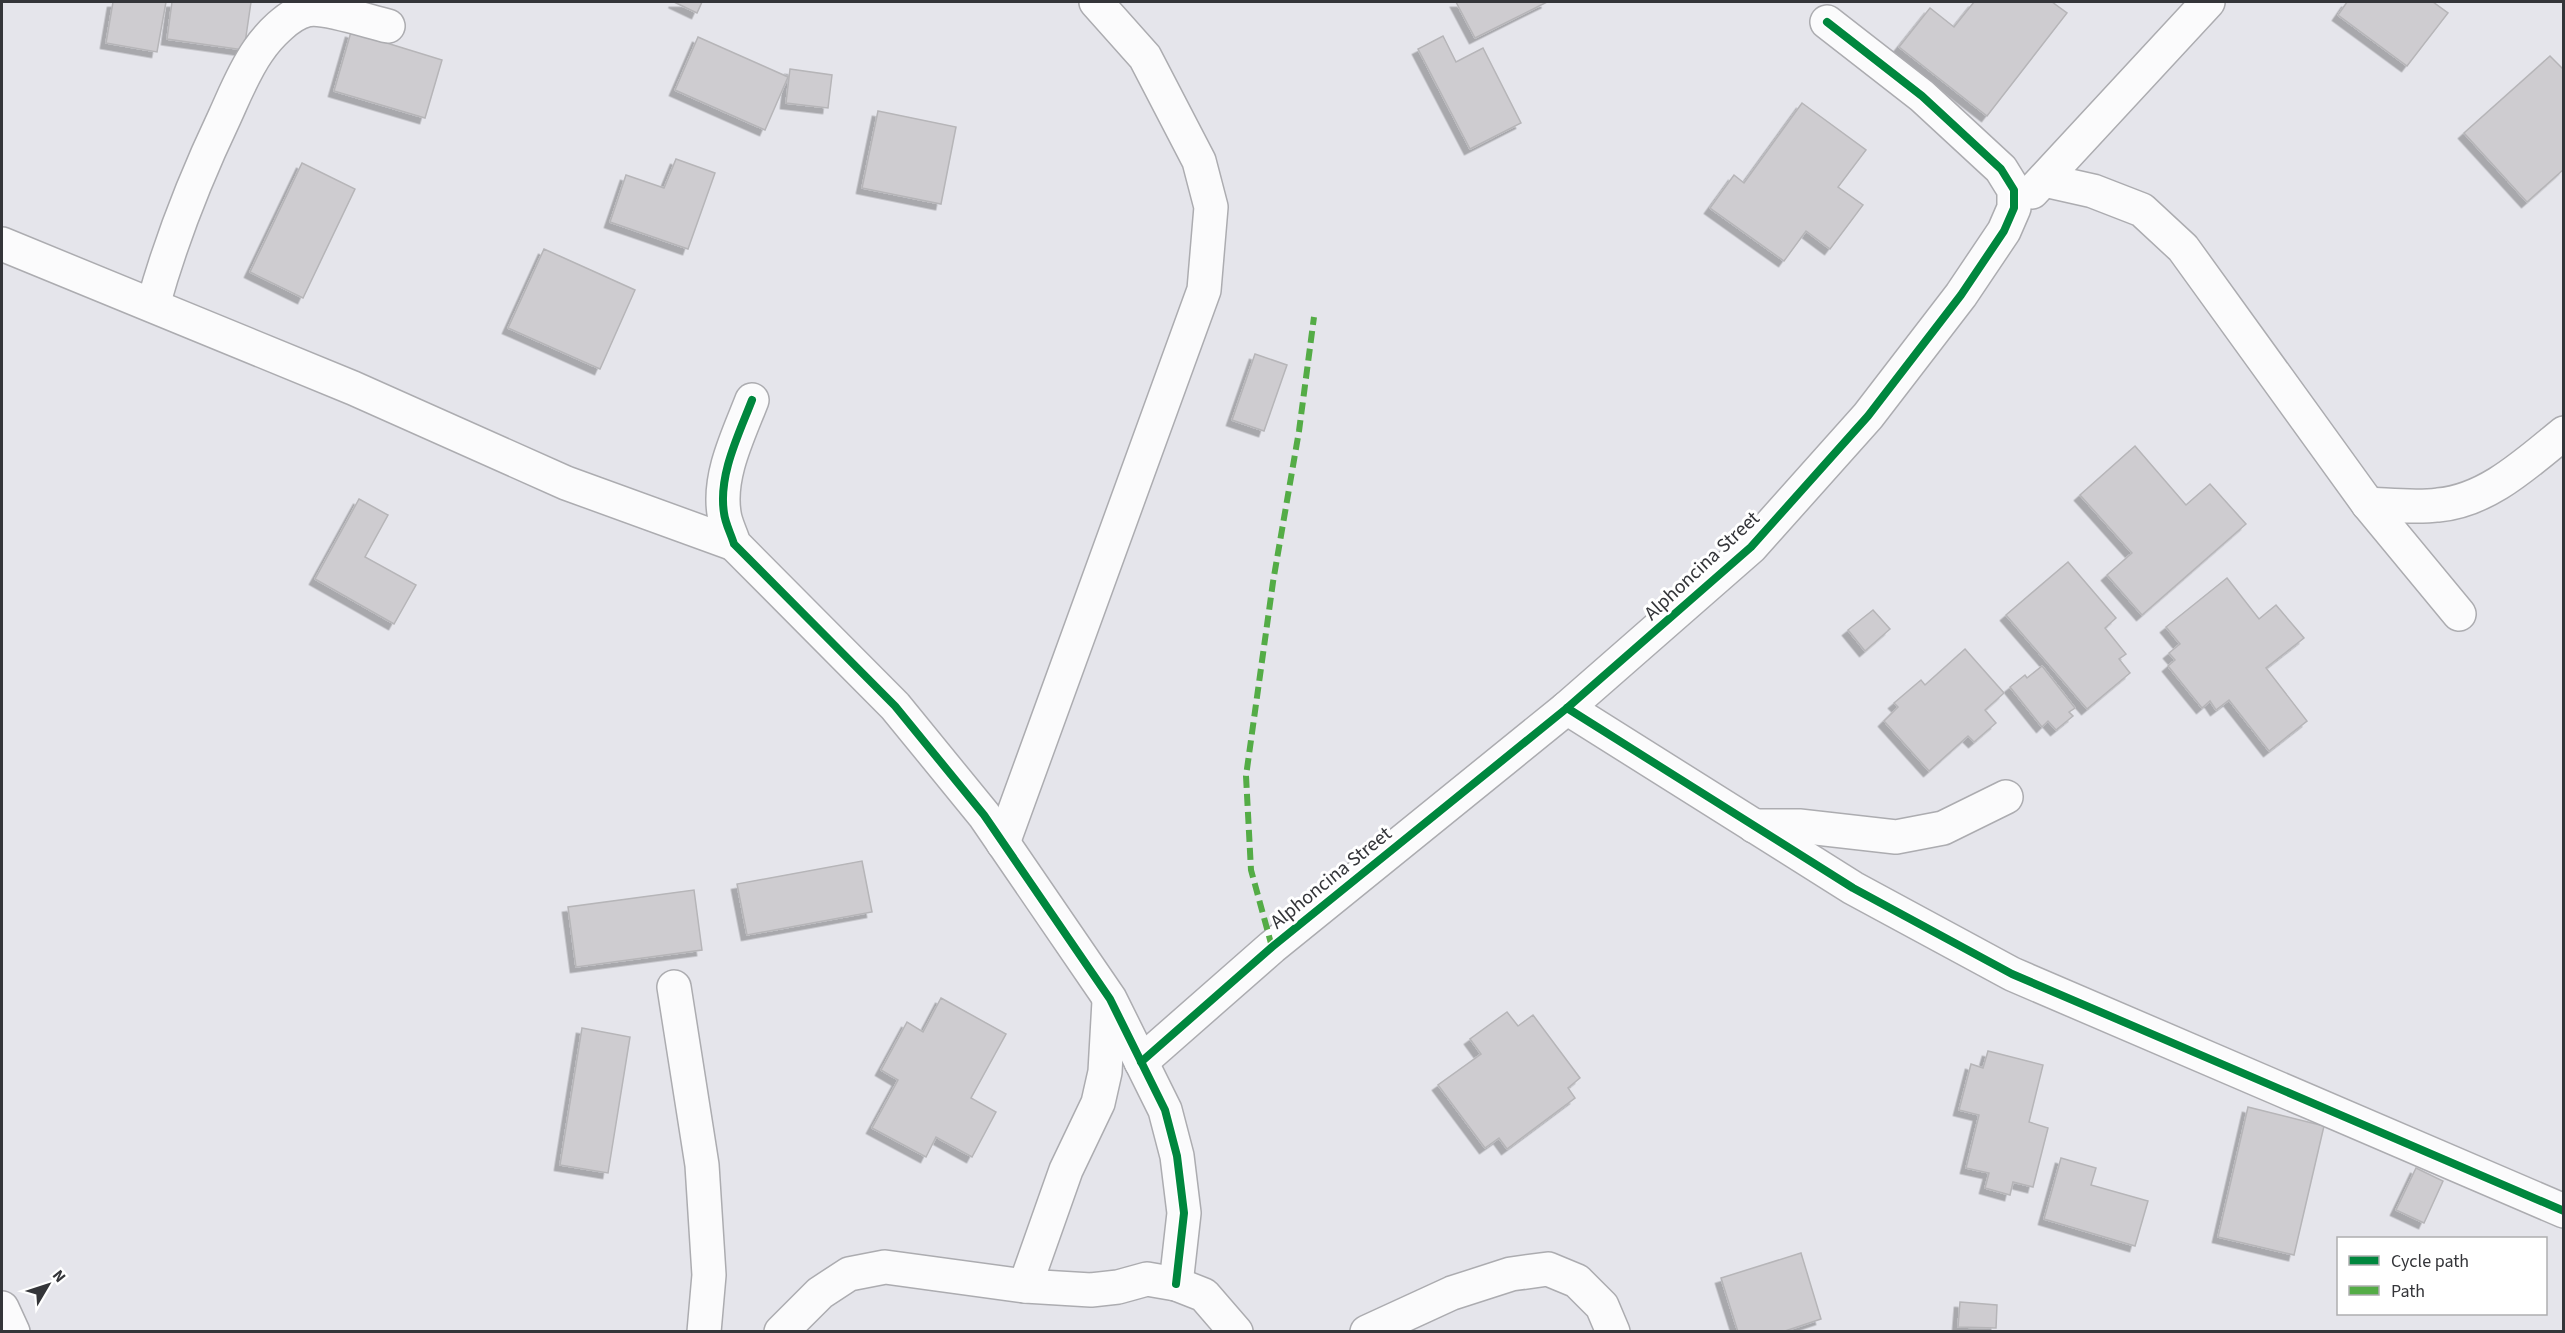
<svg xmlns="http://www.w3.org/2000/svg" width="2565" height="1333" viewBox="0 0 2565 1333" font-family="'Source Sans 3',sans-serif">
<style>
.building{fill:#ceccd0;stroke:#b6b5b8;stroke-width:1.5;filter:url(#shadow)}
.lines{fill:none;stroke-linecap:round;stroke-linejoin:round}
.minor-casing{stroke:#acacb0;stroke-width:36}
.minor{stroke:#fbfbfc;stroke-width:33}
.quiet{stroke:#54ac46;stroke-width:6;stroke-dasharray:12 6;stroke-linecap:butt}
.cycleway-casing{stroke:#fff;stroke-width:11}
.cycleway{stroke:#00873e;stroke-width:8}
.labels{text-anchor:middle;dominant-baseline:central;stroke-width:6;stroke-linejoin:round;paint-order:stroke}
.street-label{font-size:20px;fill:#343539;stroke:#fff}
</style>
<defs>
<filter id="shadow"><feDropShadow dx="-5.5" dy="5.5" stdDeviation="0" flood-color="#0004"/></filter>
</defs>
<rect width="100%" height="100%" fill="#e5e5eb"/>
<g class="building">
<polygon points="113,2 166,2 157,52 106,43"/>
<polygon points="172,2 251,2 244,50 167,39"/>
<polygon points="674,2 702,2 697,13"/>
<polygon points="1456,2 1547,2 1475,38"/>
<polygon points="1974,2 2052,2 2067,13 1987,116 1899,47 1930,8 1954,27"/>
<polygon points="2347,2 2433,2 2448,13 2407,66 2338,15"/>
<polygon points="351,32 442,60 425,118 334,91"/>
<polygon points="1443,36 1456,62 1483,48 1521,123 1470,149 1418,49"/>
<polygon points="698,37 788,77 765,130 675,90"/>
<polygon points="2550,56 2564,70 2564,169 2527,202 2464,133"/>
<polygon points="790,69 832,75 828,108 786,103"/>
<polygon points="1802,103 1866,150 1838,187 1863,205 1830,249 1806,231 1784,261 1710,208 1734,175 1744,183"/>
<polygon points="878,111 956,127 941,204 862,188"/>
<polygon points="676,159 715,173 688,249 610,222 626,175 664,188"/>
<polygon points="302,163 355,189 303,298 250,272"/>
<polygon points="544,249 635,290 600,369 508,328"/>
<polygon points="1255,354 1287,365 1264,431 1232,420"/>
<polygon points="2135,446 2186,505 2210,484 2246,524 2142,615 2107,575 2132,553 2080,495"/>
<polygon points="359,499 388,515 365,557 416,585 394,624 315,579"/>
<polygon points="2068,562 2116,618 2105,628 2126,654 2119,659 2130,673 2087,709 2006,615"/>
<polygon points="2227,578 2259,619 2276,605 2304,638 2266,668 2307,721 2269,751 2229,700 2216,710 2210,701 2202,708 2168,666 2175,660 2169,653 2180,644 2166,627"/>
<polygon points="1873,610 1890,629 1865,651 1848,630"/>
<polygon points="1965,649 2004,693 1985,710 1996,723 1974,742 1968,736 1929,771 1884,721 1898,707 1894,703 1921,680 1925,685"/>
<polygon points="2042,666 2075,708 2069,712 2073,716 2056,730 2048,721 2042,727 2010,687 2025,675 2027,678"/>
<polygon points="862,861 872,912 747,935 737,884"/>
<polygon points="694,890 702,950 576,967 568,907"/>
<polygon points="941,998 1006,1034 971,1098 996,1112 972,1157 936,1137 926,1157 872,1128 898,1080 881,1070 907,1022 923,1032"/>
<polygon points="1507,1012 1518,1026 1533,1015 1580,1078 1568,1088 1575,1098 1507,1149 1499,1138 1485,1148 1438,1085 1481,1054 1470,1039"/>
<polygon points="582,1028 630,1037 608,1173 560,1165"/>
<polygon points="1988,1051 2043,1065 2029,1122 2048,1128 2033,1187 2013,1182 2010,1195 1985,1188 1989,1173 1966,1168 1979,1115 1959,1110 1971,1064 1983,1068"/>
<polygon points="2248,1107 2324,1126 2294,1255 2218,1237"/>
<polygon points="2061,1158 2096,1168 2091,1185 2148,1201 2135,1246 2044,1219"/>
<polygon points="2416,1168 2443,1181 2424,1223 2396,1210"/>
<polygon points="1801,1253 1821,1319 1782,1332 1738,1332 1721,1278"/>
<polygon points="1960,1302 1997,1305 1996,1328 1958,1327"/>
</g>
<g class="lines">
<defs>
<g id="minor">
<polyline points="2044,180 2093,191 2142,210 2183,248 2368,504 2459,614"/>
<polyline points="2032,192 2208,2"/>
<polyline points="2,244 353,388 566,483 734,544"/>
<path d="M153,305C171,240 196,177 225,116C235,94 244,71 258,51C268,36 289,14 307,10C323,6 370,22 388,26"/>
<path d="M752,400C739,434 718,475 724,513C725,523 731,534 734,544L895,706L984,815L1110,999L1165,1110L1177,1156L1184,1213L1176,1284"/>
<path d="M2368,504C2391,505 2415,508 2438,505C2487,501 2527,463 2564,433"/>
<polyline points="1567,708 1853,888 2012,974 2564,1211"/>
<polyline points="1754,826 1799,826 1896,837 1943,828 2006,797"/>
<polyline points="1003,843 1204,290 1211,207 1199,161 1145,57 1096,2"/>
<polyline points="674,987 702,1165 709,1275 704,1332"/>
<polyline points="1141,1062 1272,947 1567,708 1751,547 1868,416 1961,295 2004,231 2014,208 2014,190 2001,169 1922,96 1827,22"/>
<polyline points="1025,1286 1066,1170 1098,1103 1105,1072 1109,1001"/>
<polyline points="2,1308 13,1332"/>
<polyline points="781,1332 820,1293 849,1274 885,1267 1025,1286 1091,1290 1118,1287 1147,1279 1176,1284 1204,1295 1236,1332"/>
<polyline points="1367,1332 1452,1293 1511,1274 1548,1269 1577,1281 1602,1306 1613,1332"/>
</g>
</defs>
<use href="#minor" class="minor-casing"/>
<use href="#minor" class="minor"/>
<polyline class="quiet" points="1272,947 1251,870 1246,776 1273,582 1299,431 1314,317"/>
<defs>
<g id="cycleway">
<path d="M752,400C739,434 718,475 724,513C725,523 731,534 734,544L895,706L984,815L1110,999L1165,1110L1177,1156L1184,1213L1176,1284"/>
<polyline points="1567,708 1853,888 2012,974 2564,1211"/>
<polyline points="1141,1062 1272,947 1567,708 1751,547 1868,416 1961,295 2004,231 2014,208 2014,190 2001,169 1922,96 1827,22"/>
</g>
</defs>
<use href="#cycleway" class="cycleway-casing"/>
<use href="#cycleway" class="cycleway"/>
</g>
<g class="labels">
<g class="street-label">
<text transform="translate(1702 566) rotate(-43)">Alphoncina Street</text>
<text transform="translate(1331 878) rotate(-39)">Alphoncina Street</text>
</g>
</g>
<rect width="2565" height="1333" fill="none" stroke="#343539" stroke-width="6"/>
<rect x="2337" y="1237" width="210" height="78" fill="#ffffff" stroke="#aeaeb0" stroke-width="1.5"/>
<rect x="2349" y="1256" width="30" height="9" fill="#00873e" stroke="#aeaeb0" stroke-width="1.5"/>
<text x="2391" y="1267" font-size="18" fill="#343539">Cycle path</text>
<rect x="2349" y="1286" width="30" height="9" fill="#54ac46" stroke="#aeaeb0" stroke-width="1.5"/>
<text x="2391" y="1297" font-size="18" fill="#343539">Path</text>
<g transform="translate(48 1285) rotate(51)" stroke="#ffffff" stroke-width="4.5" paint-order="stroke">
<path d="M0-4.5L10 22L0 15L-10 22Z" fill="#343539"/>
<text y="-9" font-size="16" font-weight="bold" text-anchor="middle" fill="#343539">N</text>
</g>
</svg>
